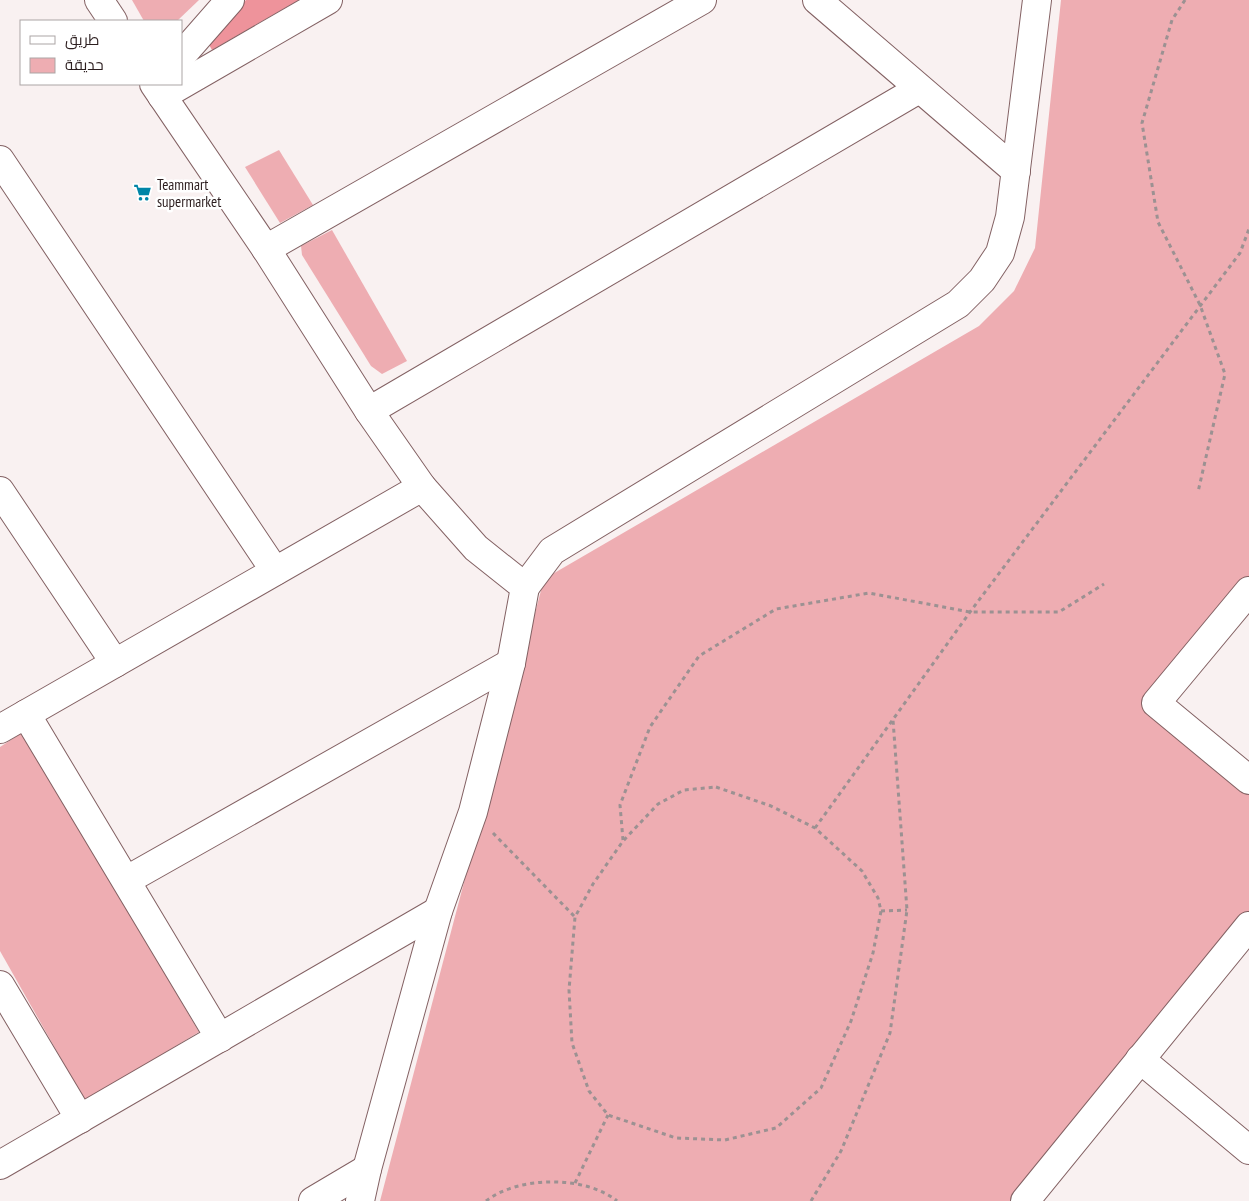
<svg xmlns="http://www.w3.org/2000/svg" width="1249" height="1201" viewBox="0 0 1249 1201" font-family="'PT Sans Narrow',Cairo,sans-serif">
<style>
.green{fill:#eeadb2}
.forest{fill:#ee939b}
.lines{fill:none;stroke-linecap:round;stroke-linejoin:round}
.minor-casing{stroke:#836163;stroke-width:30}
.path{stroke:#9c9192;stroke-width:3;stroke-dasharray:4 4;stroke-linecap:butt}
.minor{stroke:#fff;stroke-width:28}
.labels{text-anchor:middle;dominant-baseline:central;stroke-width:5;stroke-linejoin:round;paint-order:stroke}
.poi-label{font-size:15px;fill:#2c1e1f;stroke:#fff;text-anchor:start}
</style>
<rect width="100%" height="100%" fill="#f9f1f1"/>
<g class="green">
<polygon points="132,0 199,0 177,21 144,21"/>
<polygon points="1061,0 1249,0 1249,597 1154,713 1249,794 1249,914 1013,1201 380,1201 544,579 979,326 1014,291 1035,248"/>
<polygon points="279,150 313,205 280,223 245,167"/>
<polygon points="332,230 407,361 382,374 371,366 302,255 301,246"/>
<polygon points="23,732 199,1032 85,1101 0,951 0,747"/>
</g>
<polygon class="forest" points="246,0 299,0 212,50 207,41"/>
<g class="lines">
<defs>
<g id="minor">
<polyline points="99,0 113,21"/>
<polyline points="817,0 1016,171"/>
<polyline points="181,56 230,0"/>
<polyline points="154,84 266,249 369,411 422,487 476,548 525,587 511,663 473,812 438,911 367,1169 360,1201"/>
<polyline points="162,96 328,0"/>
<polyline points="0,160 275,571"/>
<polyline points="266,249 702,0"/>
<polyline points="369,411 919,89"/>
<polyline points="0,491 115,663"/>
<polyline points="525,587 552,551 958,304 982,280 1000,253 1010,217 1037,0"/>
<polyline points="1249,591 1156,703 1249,780"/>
<polyline points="26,714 220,1038"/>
<polyline points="0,729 422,487"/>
<polyline points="127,880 511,663"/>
<polyline points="0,985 80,1119"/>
<polyline points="1140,1059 1249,1150"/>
<polyline points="0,1165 438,911"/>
<polyline points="313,1201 367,1169"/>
<polyline points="1025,1201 1249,926"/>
</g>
</defs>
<use href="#minor" class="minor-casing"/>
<g class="path">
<polyline points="1185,0 1172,20 1142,123 1158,222 1200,305 1225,374 1198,492"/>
<polygon points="716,787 771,806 815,828 862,871 878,898 881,911 873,953 851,1021 821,1088 776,1128 725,1140 676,1138 608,1115 589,1091 572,1043 569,990 575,917 593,884 623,841 658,804 684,790"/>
<polyline points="815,828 970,612 1240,253 1249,229"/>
<polyline points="493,833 575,917"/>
<polyline points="623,840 620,805 650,727 699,656 776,609 869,593 970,612 1059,612 1104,584"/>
<polyline points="881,911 907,910"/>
<polyline points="575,1183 608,1115"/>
<path d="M486,1201C518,1176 585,1175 617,1201"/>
<polyline points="811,1201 841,1151 890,1033 907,910 893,720"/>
</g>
<use href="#minor" class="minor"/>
</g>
<defs>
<symbol id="supermarket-bare" viewBox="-9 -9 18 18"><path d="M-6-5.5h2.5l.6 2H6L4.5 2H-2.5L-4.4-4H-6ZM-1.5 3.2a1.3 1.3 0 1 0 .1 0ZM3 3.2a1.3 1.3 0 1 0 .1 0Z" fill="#0085a7" stroke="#fff" stroke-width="2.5" paint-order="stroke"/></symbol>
</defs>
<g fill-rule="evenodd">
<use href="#supermarket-bare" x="130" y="180" width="25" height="25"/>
</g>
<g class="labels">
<g class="poi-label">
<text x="157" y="184">Teammart<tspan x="157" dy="17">supermarket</tspan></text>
</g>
</g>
<rect x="20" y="20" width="162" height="65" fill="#ffffff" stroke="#aba5a5"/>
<rect x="30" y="36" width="25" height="8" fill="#ffffff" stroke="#aba5a5"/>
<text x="65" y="45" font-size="15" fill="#2c1e1f">طريق</text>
<rect x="30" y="58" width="25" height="15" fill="#eeadb2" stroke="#aba5a5"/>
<text x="65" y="70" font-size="15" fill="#2c1e1f">حديقة</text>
</svg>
